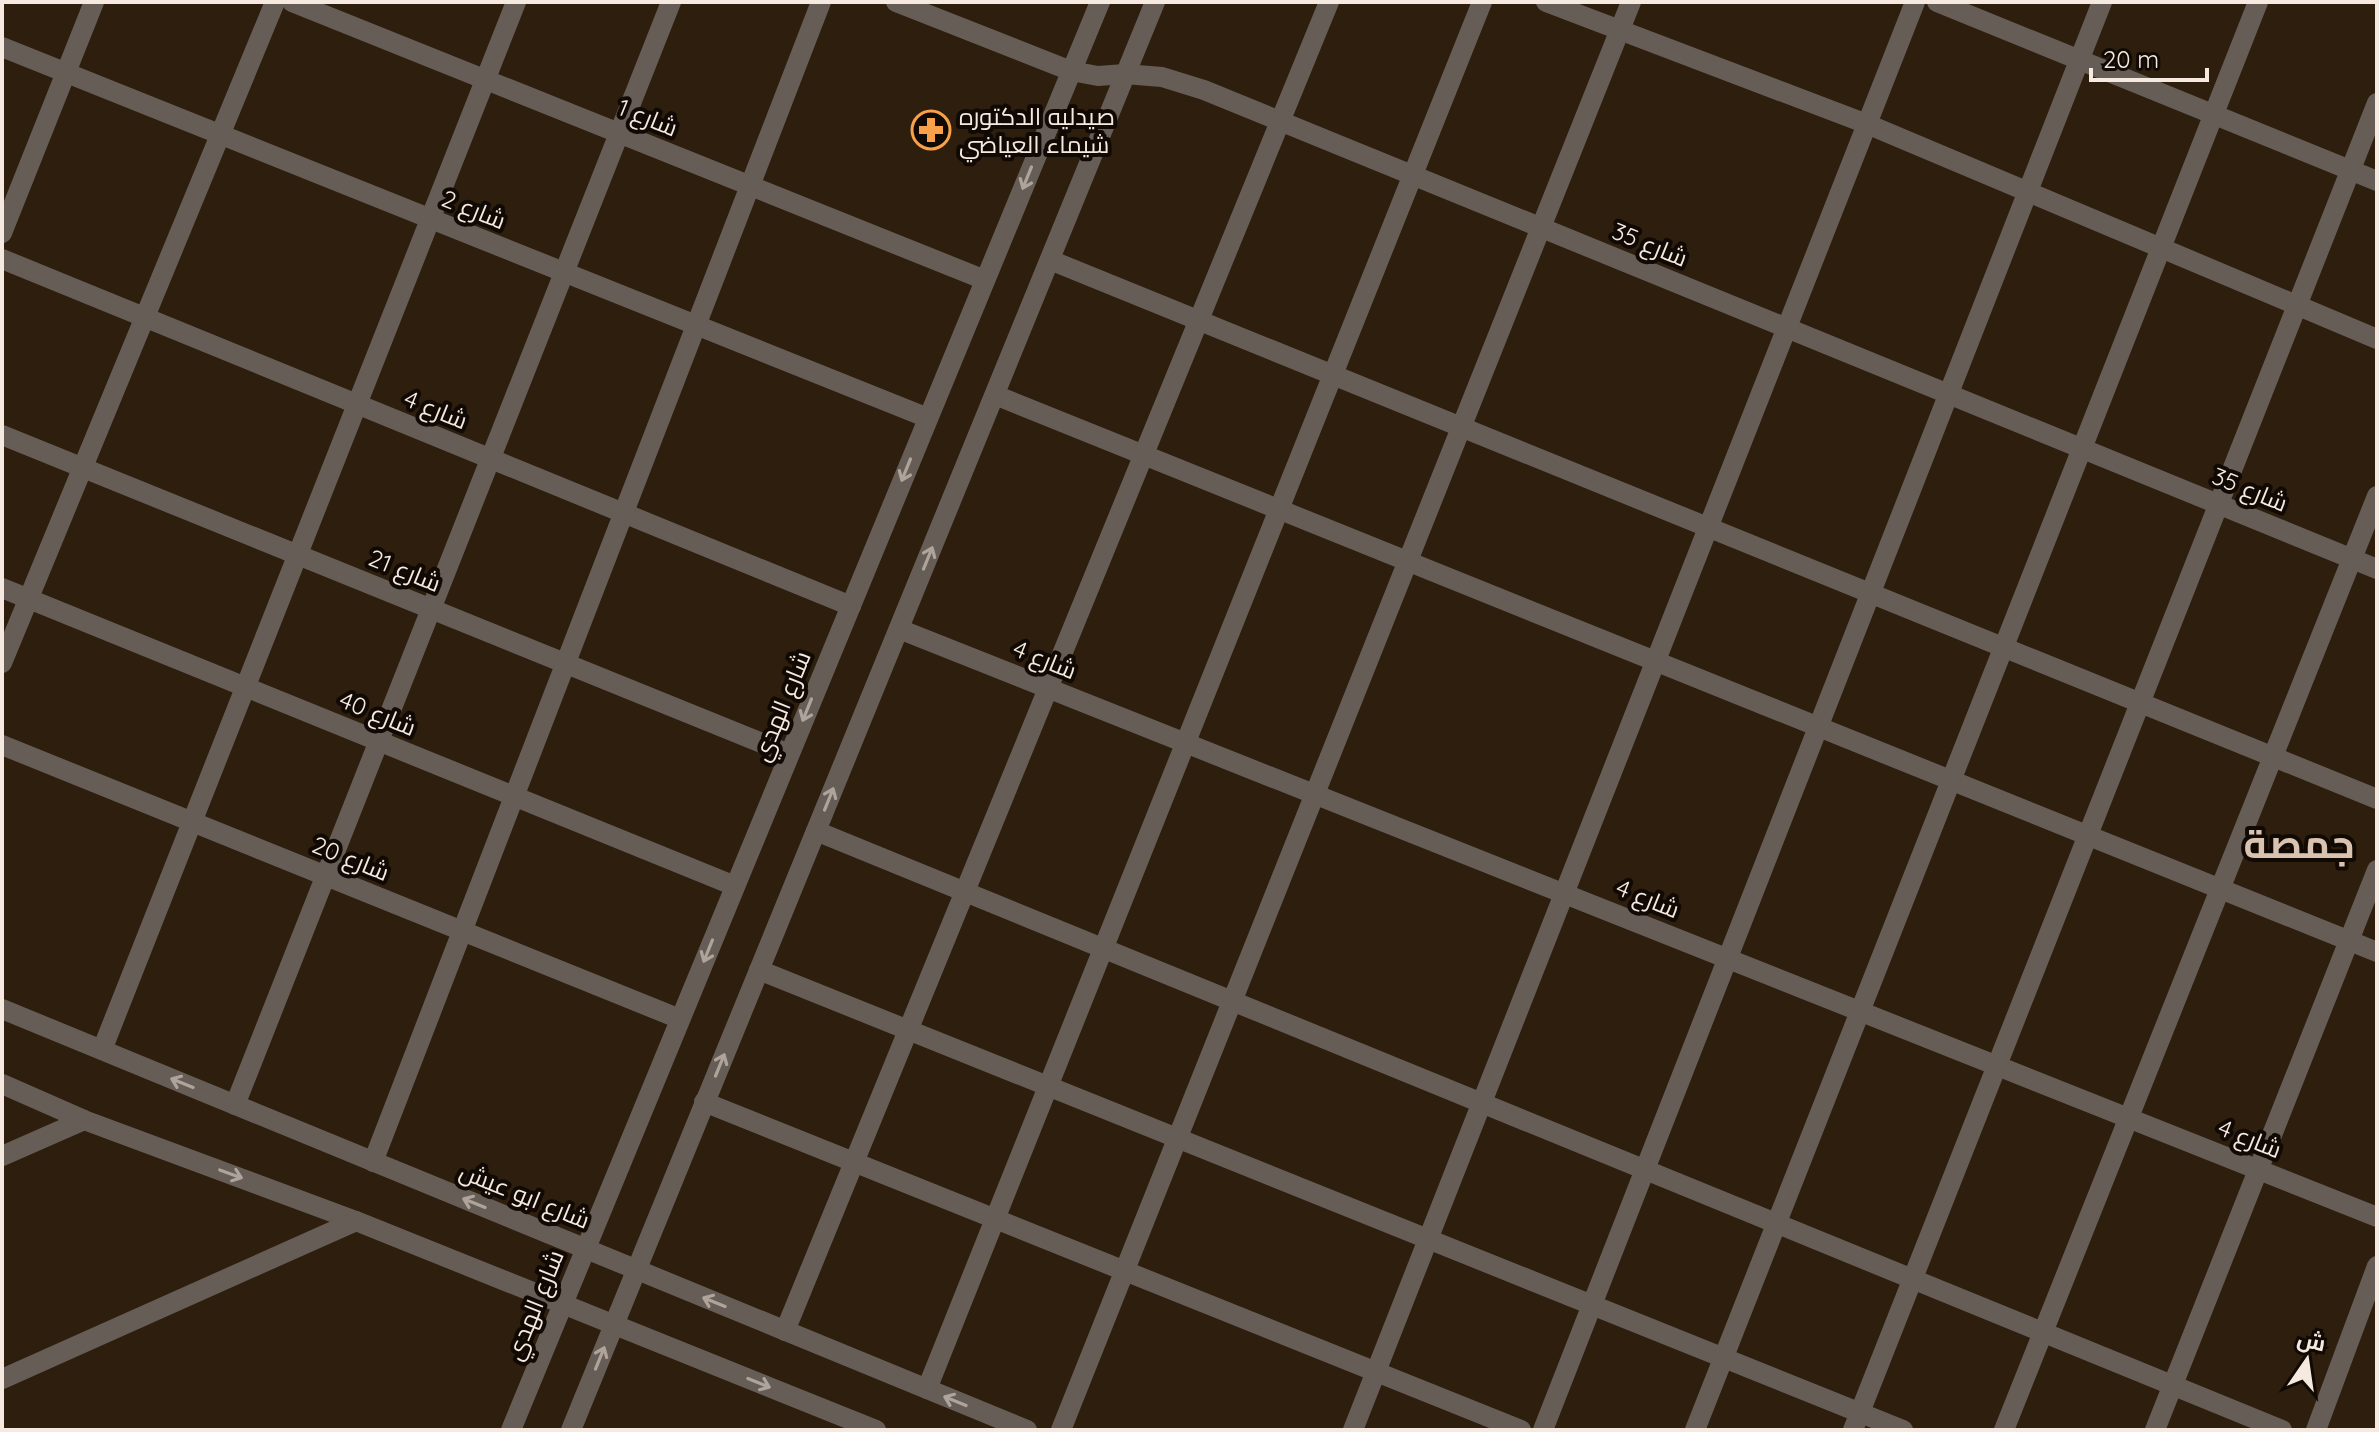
<svg xmlns="http://www.w3.org/2000/svg" width="2379" height="1432" viewBox="0 0 2379 1432" font-family="Quicksand,Cairo,sans-serif">
<style>
.lines{fill:none;stroke-linecap:round;stroke-linejoin:round}
.service{stroke:#665d56;stroke-width:20}
.minor{stroke:#665d56;stroke-width:20}
.oneway{stroke:#aea49b}
.labels{text-anchor:middle;dominant-baseline:central;stroke-width:8;stroke-linejoin:round;paint-order:stroke}
.poi-label{font-size:24px;fill:#f6eae0;stroke:#110a04;text-anchor:start}
.street-label{font-size:24px;fill:#f6eae0;stroke:#110a04}
.town-label{font-size:40px;font-weight:bold;fill:#d9c2af;stroke:#110a04}
</style>
<rect width="100%" height="100%" fill="#2e1e0e"/>
<g class="lines">
<polyline class="service" points="2,1156 84,1120"/>
<g class="minor">
<polyline points="292,2 985,280"/>
<polyline points="896,2 1071,71 1098,76 1125,74 1162,77 1204,90 2377,569"/>
<polyline points="1546,2 1867,124 2377,339"/>
<polyline points="1937,2 2377,181"/>
<polyline points="2,47 928,418"/>
<polyline points="2,233 94,2"/>
<polyline points="2,259 851,606"/>
<polyline points="1050,260 2377,799"/>
<polyline points="995,395 2377,952"/>
<polyline points="2,435 789,754"/>
<polyline points="2,588 735,886"/>
<polyline points="899,629 2377,1217"/>
<polyline points="2,663 275,2"/>
<polyline points="2,745 680,1019"/>
<polyline points="816,831 2282,1430"/>
<polyline points="759,970 1903,1430"/>
<polyline points="2,1009 1027,1430"/>
<polyline points="102,1050 516,2"/>
<polyline points="2,1084 84,1120 356,1221 876,1430"/>
<polyline points="704,1102 1521,1430"/>
<polyline points="235,1105 671,2"/>
<polyline points="373,1162 821,2"/>
<polyline points="785,1331 1329,2"/>
<polyline points="2,1379 356,1221"/>
<polyline points="927,1389 1482,2"/>
<polyline points="511,1430 1100,2"/>
<polyline points="571,1430 1155,2"/>
<polyline points="1061,1430 1631,2"/>
<polyline points="1353,1430 1915,2"/>
<polyline points="1543,1430 2102,2"/>
<polyline points="1695,1430 2258,2"/>
<polyline points="1853,1430 2377,103"/>
<polyline points="2004,1430 2377,496"/>
<polyline points="2155,1430 2377,870"/>
<polyline points="2316,1430 2377,1266"/>
</g>
</g>
<defs><path id="oneway-shaft" d="M-6 0H5M1.5-3L5.5 0L1.5 3" fill="none" stroke-width="1.6" stroke-linecap="round" stroke-linejoin="round" transform="scale(2)"/></defs>
<g class="oneway">
<use href="#oneway-shaft" transform="translate(1027 178) rotate(112)"/>
<use href="#oneway-shaft" transform="translate(906 470) rotate(112)"/>
<use href="#oneway-shaft" transform="translate(928 558) rotate(-68)"/>
<use href="#oneway-shaft" transform="translate(807 710) rotate(112)"/>
<use href="#oneway-shaft" transform="translate(829 799) rotate(-68)"/>
<use href="#oneway-shaft" transform="translate(708 951) rotate(112)"/>
<use href="#oneway-shaft" transform="translate(720 1065) rotate(-68)"/>
<use href="#oneway-shaft" transform="translate(182 1083) rotate(-158)"/>
<use href="#oneway-shaft" transform="translate(231 1174) rotate(20)"/>
<use href="#oneway-shaft" transform="translate(474 1203) rotate(-158)"/>
<use href="#oneway-shaft" transform="translate(714 1302) rotate(-158)"/>
<use href="#oneway-shaft" transform="translate(600 1358) rotate(-68)"/>
<use href="#oneway-shaft" transform="translate(759 1383) rotate(22)"/>
<use href="#oneway-shaft" transform="translate(955 1401) rotate(-158)"/>
</g>
<defs>
<symbol id="pharmacy-ring" viewBox="-11 -11 22 22"><circle r="9.5" fill="#110a04" stroke="#f8a14a" stroke-width="1.5"/><path d="M-2-6h4v4h4v4h-4v4h-4v-4h-4v-4h4Z" fill="#f8a14a"/></symbol>
</defs>
<g fill-rule="evenodd">
<use href="#pharmacy-ring" x="909" y="108" width="44" height="44"/>
</g>
<g class="labels">
<g class="poi-label">
<text x="959" y="116">صيدليه الدكتوره<tspan x="959" dy="28">شيماء العياضي</tspan></text>
</g>
<g class="street-label">
<text transform="translate(648 117) rotate(22)">شارع 1</text>
<text transform="translate(474 209) rotate(22)">شارع 2</text>
<text transform="translate(1650 244) rotate(22)">شارع 35</text>
<text transform="translate(436 409) rotate(22)">شارع 4</text>
<text transform="translate(2250 489) rotate(22)">شارع 35</text>
<text transform="translate(405 570) rotate(22)">شارع 21</text>
<text transform="translate(1045 659) rotate(22)">شارع 4</text>
<text transform="translate(781 706) rotate(-68)">شارع الهدي</text>
<text transform="translate(378 713) rotate(22)">شارع 40</text>
<text transform="translate(351 858) rotate(22)">شارع 20</text>
<text transform="translate(1648 898) rotate(22)">شارع 4</text>
<text transform="translate(2250 1138) rotate(22)">شارع 4</text>
<text transform="translate(525 1195) rotate(22)">شارع ابو عيش</text>
<text transform="translate(534 1305) rotate(-68)">شارع الهدي</text>
</g>
<g class="town-label">
<text x="2299" y="843">جمصة</text>
</g>
</g>
<rect width="2379" height="1432" fill="none" stroke="#f6eae0" stroke-width="8"/>
<g transform="translate(2307 1360) rotate(13)" stroke="#110a04" stroke-width="6" paint-order="stroke">
<path d="M0-6L14 30L0 20L-14 30Z" fill="#f6eae0"/>
<text y="-12" font-size="22" font-weight="bold" text-anchor="middle" fill="#f6eae0">ش</text>
</g>
<path d="M2091 68v12h116v-12" fill="none" stroke="#f6eae0" stroke-width="4"/>
<text x="2103" y="68" font-size="24" fill="#f6eae0" stroke="#110a04" stroke-width="6" paint-order="stroke">20 m</text>
</svg>
